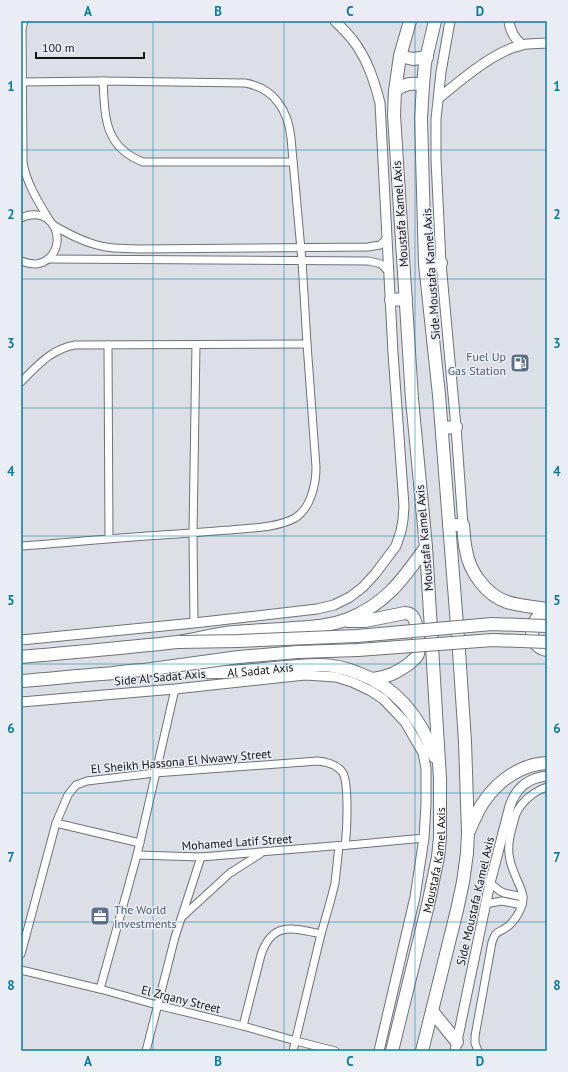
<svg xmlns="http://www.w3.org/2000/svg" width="568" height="1072" viewBox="0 0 568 1072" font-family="'PT Sans',sans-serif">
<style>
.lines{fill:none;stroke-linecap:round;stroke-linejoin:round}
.minor-casing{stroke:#707279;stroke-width:9}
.tertiary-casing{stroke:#707279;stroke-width:11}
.primary-casing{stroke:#707279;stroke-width:14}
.minor{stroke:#fff;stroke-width:7}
.tertiary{stroke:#fff;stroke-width:9}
.primary{stroke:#fff;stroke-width:12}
.primary-bridge-casing{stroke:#707279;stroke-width:14;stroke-linecap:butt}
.primary-bridge{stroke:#fff;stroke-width:12}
.grid{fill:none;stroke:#087ca4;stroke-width:1;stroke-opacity:0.55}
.labels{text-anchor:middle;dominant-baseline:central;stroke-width:3;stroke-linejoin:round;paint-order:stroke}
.street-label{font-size:12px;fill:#131417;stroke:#eaedf4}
.service-label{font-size:12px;fill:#4e5e75;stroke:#eaedf4;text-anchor:end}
.neatline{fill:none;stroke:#087ca4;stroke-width:1.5}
.grid-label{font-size:13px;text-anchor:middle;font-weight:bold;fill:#087ca4}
</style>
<rect width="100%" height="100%" fill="#dddfe7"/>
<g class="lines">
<defs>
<g id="minor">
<path d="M24,21L22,29L23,162C26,183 39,203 50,221"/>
<path d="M103,81C105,117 104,147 143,162H293"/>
<path d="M21,82L103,81L245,83C274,88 288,110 291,138L302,261L307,344L316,467C316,484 311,508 295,518C277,528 250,528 230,530C212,531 195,533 178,534C126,537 73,542 21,546"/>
<path d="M21,218C28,214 35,214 42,216C65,225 61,261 36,264C31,264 26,263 21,261"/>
<path d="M53,225C70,235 87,244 106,247C117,249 128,248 138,249L368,247L380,245L387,239"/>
<polyline points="48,259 369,261 381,264 389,272"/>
<polyline points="108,345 109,538"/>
<path d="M21,382C37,366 51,349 75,345L307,344"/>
<polyline points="194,623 193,533 196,345"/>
<polyline points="56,823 140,843"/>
<polyline points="490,883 500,891 504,893 523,897"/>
<polyline points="485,904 502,901 522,905"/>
<polyline points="183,916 230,873 260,854"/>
<path d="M21,954L56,823L68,795L76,785L87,781L155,773L318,761C327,762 338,765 343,773C349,785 347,832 345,845L201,857L137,855"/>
<polyline points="21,970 100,989 157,1005 243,1026 296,1041 335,1051"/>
<polyline points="100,989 137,855 175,689"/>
<path d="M243,1026L261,955C272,921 293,928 321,934"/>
<polyline points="146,1051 175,937 201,857"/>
<polyline points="293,1051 321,934 331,899 335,883 339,846 424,838"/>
<path d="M478,1051L475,1043V1036L492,942C496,930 499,933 507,927C515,921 523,908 523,898C523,895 522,892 521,889C517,879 512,870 510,860C506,845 512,828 516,814C521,802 534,791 547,787"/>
</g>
<g id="tertiary">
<polyline points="450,21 441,72 436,119 436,160 441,263 456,427 463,525"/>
<path d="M509,21C510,31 514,38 522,45"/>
<path d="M439,98C461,80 494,51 522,45C530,43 539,44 547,43"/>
<path d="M21,640L194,623L317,609L334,605L350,597L363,587L375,574L396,546L401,531L403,520L404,506L393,353L380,103C374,80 367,58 352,39C347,33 341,27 335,21"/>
<polyline points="21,702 175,689 305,675 336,677 352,682 371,691 383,699 405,722 423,753 426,768 426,804 424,838 415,897 379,1051"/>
<path d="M455,1051L490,883L510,806C516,788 527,778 547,776"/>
</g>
<g id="primary">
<polyline points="400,56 413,59 427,57"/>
<path d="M395,91C403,84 412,82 423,85"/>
<polyline points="425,264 441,263"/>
<polyline points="391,300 406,299"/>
<polyline points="442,428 456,427"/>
<path d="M449,525H463C464,534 464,542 466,550C469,571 486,595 507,602C520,606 534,607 547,609"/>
<path d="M547,612C544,613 541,615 538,617C528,628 531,648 547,650"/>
<path d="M348,621H365L405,613C408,613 411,614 413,617C417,622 421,651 417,656C415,659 412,661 410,663C398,672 388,677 373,679"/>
<path d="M21,657C73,652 125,648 177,642C196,639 215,634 234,632C254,630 274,630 294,628C313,627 330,626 348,619C386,604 403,579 426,547"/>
<path id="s1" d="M21,681C48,679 75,676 102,674C116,673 131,670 145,670C170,670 195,673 220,672C253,672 286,665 320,665C333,665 346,668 358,673C397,687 421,719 435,757"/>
<path d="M469,831C474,820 478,809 485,800C499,780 522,764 547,763"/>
<polyline points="432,1011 457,1042"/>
<path id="s2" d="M392,1051L428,905L438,857L440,838V779L426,547L412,399L394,115L395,91L400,56L410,21"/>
<polyline points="422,1051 457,910 463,882 467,853 468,832 465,742 459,651 439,395 425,264 421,118 423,85 425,63 435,21"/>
</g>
</defs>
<use href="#minor" class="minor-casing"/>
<use href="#tertiary" class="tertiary-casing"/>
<use href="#primary" class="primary-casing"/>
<use href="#minor" class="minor"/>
<use href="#tertiary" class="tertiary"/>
<use href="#primary" class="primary"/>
<defs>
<g id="primary-bridge">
<polyline points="179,642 238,641 357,636 492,624 547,626"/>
<polyline points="144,670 239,657 298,652 358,650 493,640 547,642"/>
</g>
</defs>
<use href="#primary-bridge" class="primary-bridge-casing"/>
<use href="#primary-bridge" class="primary-bridge"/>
</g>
<path class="grid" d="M153,21V1051M284,21V1051M415,21V1051M21,150H547M21,279H547M21,408H547M21,536H547M21,664H547M21,793H547M21,922H547"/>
<defs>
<symbol id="fuel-square" viewBox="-11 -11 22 22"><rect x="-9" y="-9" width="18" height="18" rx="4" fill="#5c6f8a" stroke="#eaedf4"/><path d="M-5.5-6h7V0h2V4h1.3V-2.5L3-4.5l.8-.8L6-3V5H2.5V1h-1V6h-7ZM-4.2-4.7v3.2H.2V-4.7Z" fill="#fff"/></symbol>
<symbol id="office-square" viewBox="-11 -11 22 22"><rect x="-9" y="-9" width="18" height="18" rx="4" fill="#5c6f8a" stroke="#eaedf4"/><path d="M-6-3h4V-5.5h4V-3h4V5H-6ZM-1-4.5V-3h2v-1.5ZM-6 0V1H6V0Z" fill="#fff"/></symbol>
</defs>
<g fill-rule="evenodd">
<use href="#fuel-square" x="509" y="352" width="22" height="22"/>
<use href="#office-square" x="89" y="905" width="22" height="22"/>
</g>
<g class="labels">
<g class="street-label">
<text transform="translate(400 214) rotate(-94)">Moustafa Kamel Axis</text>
<text transform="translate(431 274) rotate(-94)">Side Moustafa Kamel Axis</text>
<text transform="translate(424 538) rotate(-95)">Moustafa Kamel Axis</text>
<text stroke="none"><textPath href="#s1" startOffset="240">Al Sadat Axis</textPath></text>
<text transform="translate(160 677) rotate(-5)">Side Al Sadat Axis</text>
<text transform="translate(181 761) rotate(-5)">El Sheikh Hassona El Nwawy Street</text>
<text transform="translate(237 842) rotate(-4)">Mohamed Latif Street</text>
<text stroke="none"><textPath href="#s2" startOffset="196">Moustafa Kamel Axis</textPath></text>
<text transform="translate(475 901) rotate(-77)">Side Moustafa Kamel Axis</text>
<text transform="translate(181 999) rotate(14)">El Zrqany Street</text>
</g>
<g class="service-label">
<text x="506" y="356">Fuel Up<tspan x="506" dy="14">Gas Station</tspan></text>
<text x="114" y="909" text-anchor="start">The World<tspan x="114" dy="14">Investments</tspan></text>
</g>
</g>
<rect width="568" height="1072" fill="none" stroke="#eaedf4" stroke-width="44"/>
<path d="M36 52v6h108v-6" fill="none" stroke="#131417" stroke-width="2"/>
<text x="42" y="52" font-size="12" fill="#131417" stroke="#eaedf4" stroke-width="3" paint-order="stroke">100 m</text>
<rect x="22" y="22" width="524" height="1028" class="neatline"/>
<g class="grid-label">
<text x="88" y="16">A</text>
<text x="218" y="16">B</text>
<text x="350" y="16">C</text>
<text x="480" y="16">D</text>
<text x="11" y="91">1</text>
<text x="557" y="91">1</text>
<text x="11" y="219">2</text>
<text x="557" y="219">2</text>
<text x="11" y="348">3</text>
<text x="557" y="348">3</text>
<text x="11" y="476">4</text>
<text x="557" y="476">4</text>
<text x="11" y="605">5</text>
<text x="557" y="605">5</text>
<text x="11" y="733">6</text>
<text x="557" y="733">6</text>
<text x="11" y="862">7</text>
<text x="557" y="862">7</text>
<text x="11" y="990">8</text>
<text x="557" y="990">8</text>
<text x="88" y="1066">A</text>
<text x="218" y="1066">B</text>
<text x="350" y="1066">C</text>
<text x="480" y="1066">D</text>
</g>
</svg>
